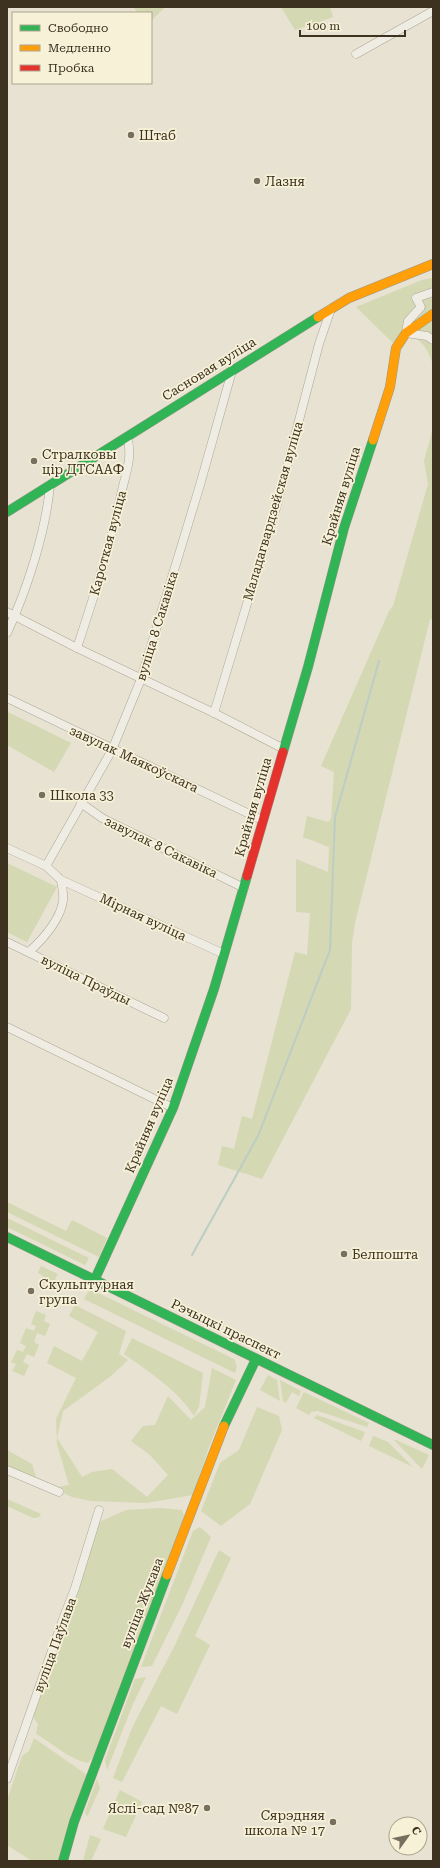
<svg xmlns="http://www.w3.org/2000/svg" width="440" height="1868" viewBox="0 0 440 1868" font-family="'Roboto Serif',serif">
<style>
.green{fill:#d4d8b3}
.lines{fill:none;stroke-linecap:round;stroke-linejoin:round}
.stream{stroke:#bccdc4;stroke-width:2}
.street-casing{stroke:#ada799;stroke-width:9}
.fast-casing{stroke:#9c978a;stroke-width:10}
.slow-casing{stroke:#9c978a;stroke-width:10}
.jam-casing{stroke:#9c978a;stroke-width:10}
.street{stroke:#efece3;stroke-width:8}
.fast{stroke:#30b455;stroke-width:9}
.slow{stroke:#ff9f0a;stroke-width:9}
.jam{stroke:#e5322d;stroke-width:9}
.poi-dot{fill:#786f5e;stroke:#f7f1d8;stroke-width:1.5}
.labels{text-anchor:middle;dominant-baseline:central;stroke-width:3.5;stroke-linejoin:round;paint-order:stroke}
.poi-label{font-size:13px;fill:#3d3120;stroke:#f7f1d8;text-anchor:start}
.street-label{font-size:13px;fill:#3d3120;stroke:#f7f1d8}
</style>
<rect width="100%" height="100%" fill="#e7e2d1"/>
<g class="green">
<polygon points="133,7 165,7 151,21 151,13 138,13"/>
<polygon points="281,7 330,7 333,17 295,30"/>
<path d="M433,278V365C430,354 422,337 409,337C404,337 398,341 393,343L356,307L422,280Z"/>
<polygon points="433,428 433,620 430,619 355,923 352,943 351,1009 262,1179 218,1165 222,1146 234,1149 242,1116 252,1119 295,952 307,955 310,913 296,912 296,859 328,872 329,847 303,837 307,816 328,822 331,819 334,772 321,766 389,611 393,606 428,484 424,461"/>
<polygon points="8,712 71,743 54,772 7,745"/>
<polygon points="7,863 57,887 27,942 7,932"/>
<polygon points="7,1202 66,1231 72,1220 107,1238 99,1257 7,1212"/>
<polygon points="7,1218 89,1258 85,1265 7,1227"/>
<polygon points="41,1266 58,1274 55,1279 61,1282 58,1289 41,1281 43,1276 38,1273"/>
<polygon points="92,1290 234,1359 237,1367 235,1373 84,1299 88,1292"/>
<polygon points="75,1305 126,1331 119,1354 128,1360 111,1376 63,1411 57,1438 82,1477 92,1472 112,1469 147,1497 168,1475 150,1455 131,1441 143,1426 155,1425 168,1396 191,1420 205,1407 212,1368 236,1380 209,1447 193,1495 146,1503 91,1501 72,1497 7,1466 7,1450 32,1464 36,1477 58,1487 69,1485 57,1444 56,1419 76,1378 47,1363 54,1346 82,1361 98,1332 69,1316"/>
<polygon points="36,1311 46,1315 44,1321 50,1324 45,1336 37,1333 34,1342 39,1345 34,1357 27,1354 23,1362 29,1365 24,1376 12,1371 16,1364 11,1362 17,1350 23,1352 26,1346 20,1343 26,1328 34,1331 36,1326 31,1324"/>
<path d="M132,1338L203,1373L199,1407L194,1416C178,1390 148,1371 124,1354Z"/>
<polygon points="268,1375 277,1380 280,1401 260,1390"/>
<polygon points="280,1380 301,1391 299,1396 292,1392 286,1403 283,1401"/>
<polygon points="304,1392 369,1423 367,1427 318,1411 311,1412 309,1415 296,1408"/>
<polygon points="257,1407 279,1416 282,1430 250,1504 221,1526 201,1511 220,1463 239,1450"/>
<polygon points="317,1415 365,1432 361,1441 314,1418"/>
<polygon points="373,1436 388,1442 413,1467 369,1446"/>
<polygon points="394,1440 396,1440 429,1455 422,1469"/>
<polygon points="7,1499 41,1514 39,1517 33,1518 7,1506"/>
<path d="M161,1508L182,1510L184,1516L95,1754L88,1763C68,1759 53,1743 36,1734L38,1724L32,1715L95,1524L126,1510Z"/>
<polygon points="200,1527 211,1537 183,1603 152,1666 141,1667 193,1531"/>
<polygon points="219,1550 231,1558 195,1636 210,1645 177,1714 161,1706 122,1782 113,1778 132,1728 176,1643"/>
<polygon points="146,1677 133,1704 107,1770 105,1760 135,1679"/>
<polygon points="34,1738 87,1775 58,1861 32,1861 7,1845 7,1800 22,1756 29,1751"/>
<polygon points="97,1779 100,1788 87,1817 85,1812"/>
<polygon points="120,1790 142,1802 126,1837 103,1829"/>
<polygon points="90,1835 101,1839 91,1861 83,1861"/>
</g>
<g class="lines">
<polyline class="stream" points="192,1255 258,1136 330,950 335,817 379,661"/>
<defs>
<g id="street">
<polyline points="356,54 433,11"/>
<polyline points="433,292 416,298 421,307 408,321 406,333 427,336 433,340"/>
<polyline points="7,612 77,648 214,713 284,749"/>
<path d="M7,633C27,590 46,531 50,485"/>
<path d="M77,648C94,596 111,544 122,490C126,473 133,455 127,437"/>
<polyline points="7,698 262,820"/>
<polyline points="214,713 276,508 319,344 331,309"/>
<polyline points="81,803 102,818 244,888"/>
<polyline points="7,848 46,866 61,880 224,954"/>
<polyline points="46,866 112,750 141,679 200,485 232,371"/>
<polyline points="7,942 164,1018"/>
<path d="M29,952C42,940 60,920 63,901C64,894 62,887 61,880"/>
<polyline points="7,1027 173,1108"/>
<polyline points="7,1470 59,1492"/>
<polyline points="7,1779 62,1622 75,1588 99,1510"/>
</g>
<g id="fast">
<polyline points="7,512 318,317"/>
<polyline points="283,752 308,667 344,528 373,440"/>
<polyline points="7,1237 433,1445"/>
<polyline points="95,1279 173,1108 214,989 247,876"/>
<polyline points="224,1426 256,1359"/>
<polyline points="63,1861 74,1822 167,1575"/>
</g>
<g id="slow">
<polyline points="318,317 349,298 433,264"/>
<polyline points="373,440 390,387 396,348 406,333 433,314"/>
<polyline points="167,1575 224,1426"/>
</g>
<polyline id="jam" points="247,876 283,752"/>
</defs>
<use href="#street" class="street-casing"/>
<use href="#fast" class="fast-casing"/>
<use href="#slow" class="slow-casing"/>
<use href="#jam" class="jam-casing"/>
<use href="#street" class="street"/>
<use href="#fast" class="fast"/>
<use href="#slow" class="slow"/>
<use href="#jam" class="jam"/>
</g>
<g class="poi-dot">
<circle cx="131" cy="135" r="4"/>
<circle cx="257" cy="181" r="4"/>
<circle cx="34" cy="461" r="4"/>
<circle cx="42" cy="795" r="4"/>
<circle cx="344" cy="1254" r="4"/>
<circle cx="31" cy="1291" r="4"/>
<circle cx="207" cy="1808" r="4"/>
<circle cx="333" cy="1822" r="4"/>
</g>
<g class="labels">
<g class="poi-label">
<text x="139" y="135">Штаб</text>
<text x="265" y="181">Лазня</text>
<text x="42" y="454">Стралковы<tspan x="42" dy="15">цір ДТСААФ</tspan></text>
<text x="50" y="795">Школа 33</text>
<text x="352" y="1254">Белпошта</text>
<text x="39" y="1284">Скульптурная<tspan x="39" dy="15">група</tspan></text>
<text x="199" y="1808" text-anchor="end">Яслі-сад №87</text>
<text x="325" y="1815" text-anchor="end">Сярэдняя<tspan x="325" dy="15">школа № 17</tspan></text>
</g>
<g class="street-label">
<text transform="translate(209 369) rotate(-32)">Сасновая вуліца</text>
<text transform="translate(341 496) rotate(-73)">Крайняя вуліца</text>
<text transform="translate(273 511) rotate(-74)">Маладагвардзейская вуліца</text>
<text transform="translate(108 543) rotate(-75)">Кароткая вуліца</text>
<text transform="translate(157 626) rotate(-73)">вуліца 8 Сакавіка</text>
<text transform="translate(134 759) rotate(25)">завулак Маякоўскага</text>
<text transform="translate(253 807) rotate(-74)">Крайняя вуліца</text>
<text transform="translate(161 847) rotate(26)">завулак 8 Сакавіка</text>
<text transform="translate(143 917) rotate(25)">Мірная вуліца</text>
<text transform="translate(86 980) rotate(26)">вуліца Праўды</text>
<text transform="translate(149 1125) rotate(-67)">Крайняя вуліца</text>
<text transform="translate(226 1329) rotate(26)">Рэчыцкі праспект</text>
<text transform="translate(142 1603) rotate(-69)">вуліца Жукава</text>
<text transform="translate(55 1645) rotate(-70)">вуліца Паўлава</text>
</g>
</g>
<rect width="440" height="1868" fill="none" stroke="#3d3120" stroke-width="16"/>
<rect x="12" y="12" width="140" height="72" fill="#f7f1d8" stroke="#ada48e"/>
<rect x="20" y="25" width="20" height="6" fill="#30b455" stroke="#ada48e"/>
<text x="48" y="32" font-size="12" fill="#3d3120">Свободно</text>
<rect x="20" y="45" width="20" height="6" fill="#ff9f0a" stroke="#ada48e"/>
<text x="48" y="52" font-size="12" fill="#3d3120">Медленно</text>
<rect x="20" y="65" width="20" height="6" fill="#e5322d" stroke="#ada48e"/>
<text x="48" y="72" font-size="12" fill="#3d3120">Пробка</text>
<g transform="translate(408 1836) rotate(57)"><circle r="19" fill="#f7f1d8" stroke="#ada48e"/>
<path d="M0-3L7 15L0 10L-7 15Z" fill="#786f5e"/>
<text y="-6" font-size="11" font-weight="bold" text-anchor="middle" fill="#3d3120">С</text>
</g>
<path d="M300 30v6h105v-6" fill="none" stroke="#3d3120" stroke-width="2"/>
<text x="306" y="30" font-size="12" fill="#3d3120" stroke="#f7f1d8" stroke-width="3" paint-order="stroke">100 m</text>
</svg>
